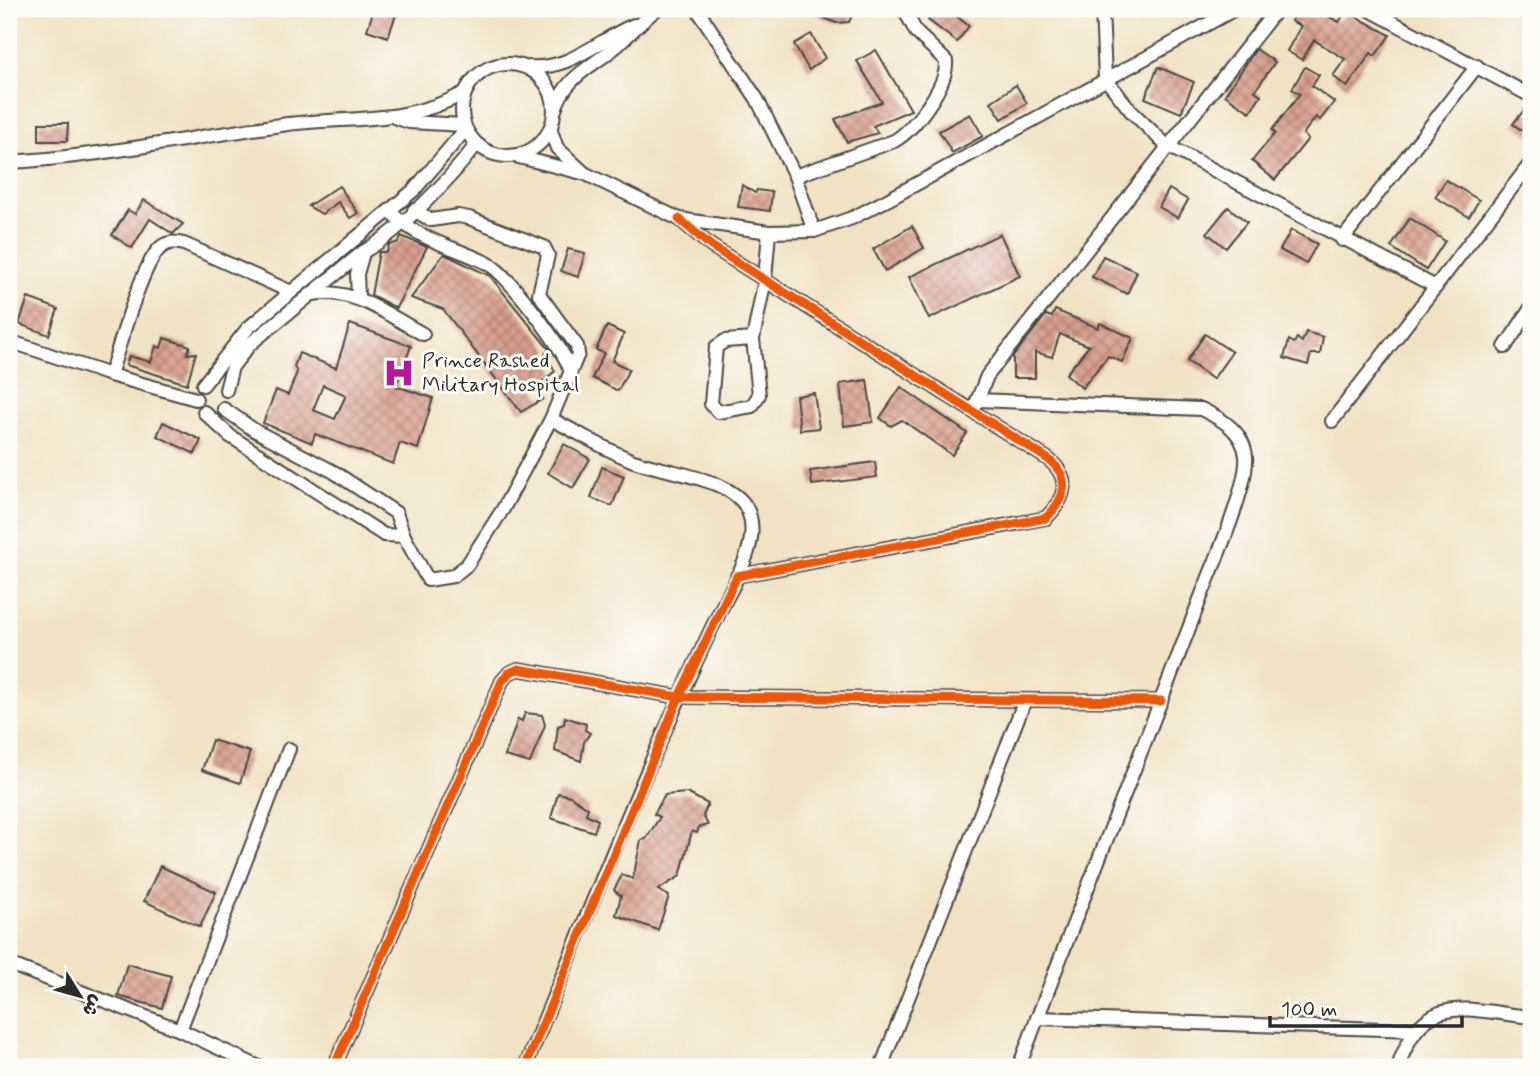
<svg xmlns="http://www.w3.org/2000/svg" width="1540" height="1076" viewBox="0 0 1540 1076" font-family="Mynerve,'Playpen Sans Arabic',sans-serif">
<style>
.building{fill:url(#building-cross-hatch);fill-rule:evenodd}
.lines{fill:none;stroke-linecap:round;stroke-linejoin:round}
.minor-casing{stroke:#494642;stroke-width:16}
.minor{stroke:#fff;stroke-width:12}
.cycleway-casing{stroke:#fdfcf7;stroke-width:13}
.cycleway{stroke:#e8590c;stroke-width:9}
.labels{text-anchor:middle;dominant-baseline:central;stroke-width:6;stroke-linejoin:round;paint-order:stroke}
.poi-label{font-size:21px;fill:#2b2b2b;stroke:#fdfcf7;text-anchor:start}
</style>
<defs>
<pattern id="building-cross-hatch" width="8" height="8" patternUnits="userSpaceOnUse" patternTransform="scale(1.75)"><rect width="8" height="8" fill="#d89e8d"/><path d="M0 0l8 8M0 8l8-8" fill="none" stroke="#af8173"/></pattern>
</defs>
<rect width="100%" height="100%" fill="#fdfcf7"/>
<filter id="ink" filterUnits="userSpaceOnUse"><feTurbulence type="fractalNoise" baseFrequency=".0143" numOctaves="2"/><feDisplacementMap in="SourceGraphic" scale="14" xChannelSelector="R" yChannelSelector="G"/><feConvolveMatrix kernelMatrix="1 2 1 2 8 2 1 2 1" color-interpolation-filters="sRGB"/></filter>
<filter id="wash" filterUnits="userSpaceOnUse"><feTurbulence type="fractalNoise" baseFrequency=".00686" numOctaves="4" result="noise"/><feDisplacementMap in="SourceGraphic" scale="28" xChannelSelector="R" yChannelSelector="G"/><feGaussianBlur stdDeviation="1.57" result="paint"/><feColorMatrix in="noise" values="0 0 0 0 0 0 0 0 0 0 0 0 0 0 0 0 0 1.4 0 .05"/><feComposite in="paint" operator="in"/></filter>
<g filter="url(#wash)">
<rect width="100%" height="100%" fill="#f1e2c4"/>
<g id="blocks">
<g class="building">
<polygon points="374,9 398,9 388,37 367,30"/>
<polygon points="803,9 855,9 849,22 836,23"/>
<polygon points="936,9 947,9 969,26 957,42 928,20"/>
<polygon points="1298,9 1315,9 1339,22 1346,11 1390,35 1375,56 1371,53 1347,87 1333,76 1345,59 1314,40 1302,60 1287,51 1301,26 1291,21"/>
<polygon points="811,34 825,58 809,70 794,44"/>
<polygon points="1256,49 1275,62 1255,91 1261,95 1250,112 1225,95"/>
<polygon points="876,50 911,110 873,126 878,133 847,142 835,119 882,102 857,61"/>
<polygon points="1158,67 1194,82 1181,113 1145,98"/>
<polygon points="1305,67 1319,75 1312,86 1334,102 1320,120 1316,117 1303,134 1308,139 1275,180 1252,161 1275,133 1272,130 1300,94 1292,89"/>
<polygon points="1016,85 1027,103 1002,119 991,102"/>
<polygon points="1524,110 1531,116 1531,137 1513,124"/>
<polygon points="970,114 983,136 952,153 939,131"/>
<polygon points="39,123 68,123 67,141 39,141"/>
<polygon points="1446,180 1479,200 1469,217 1435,197"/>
<polygon points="742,185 755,193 757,190 772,192 770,211 738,207"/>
<polygon points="339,186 358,213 350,218 338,202 322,214 308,206"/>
<polygon points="1169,189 1188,200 1178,218 1159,207"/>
<polygon points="144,200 183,224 173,234 150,219 132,248 112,235 128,210 135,214"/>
<polygon points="1228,207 1247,222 1226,248 1207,233"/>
<polygon points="1410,218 1445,241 1426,270 1391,247"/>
<polygon points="912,226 924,248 885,271 873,249"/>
<polygon points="1291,230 1317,244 1306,264 1280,250"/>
<polygon points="1000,234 1020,276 929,319 909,277"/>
<polygon points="401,236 427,247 396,308 371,295 379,252 387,252 389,245 399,242"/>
<polygon points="568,249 585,253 578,277 561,271"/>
<polygon points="444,254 490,276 549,349 545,354 555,371 535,388 543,399 521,412 443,309 411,298"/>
<polygon points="1103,256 1137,272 1127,294 1092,277"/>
<polygon points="28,298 58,309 49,335 19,324"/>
<polygon points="1055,310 1098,328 1100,323 1133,338 1122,362 1108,356 1082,388 1066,374 1089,346 1060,334 1052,357 1035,352 1035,378 1013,378 1013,357 1046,315 1052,317"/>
<path d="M350,324L411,346L396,386L433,398L418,449L400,443L393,464L315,434L312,443L263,423L276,390L288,395L297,372L294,367L299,353L336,368ZM323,385L346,395L335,419L313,410Z"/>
<polygon points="607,326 624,334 612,361 629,369 618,391 592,378 604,353 596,350"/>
<polygon points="1306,332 1323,337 1320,354 1311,354 1308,365 1284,358 1289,340 1294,343 1297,338 1302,342"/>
<polygon points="1205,334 1232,352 1213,379 1187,361"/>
<polygon points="164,338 190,346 187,354 196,353 187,384 126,365 129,356 151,362 156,346 161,348"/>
<polygon points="867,380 873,422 844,426 840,384"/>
<polygon points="901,387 967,433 952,455 902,420 891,426 880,418"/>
<polygon points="814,393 819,428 800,430 796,396"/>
<polygon points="163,422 201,440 195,454 157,436"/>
<polygon points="564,444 590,459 573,488 548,473"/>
<polygon points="875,462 877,477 812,485 810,471"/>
<polygon points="602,467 624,476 612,506 591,498"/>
<polygon points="525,713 542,715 545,725 530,763 505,756 518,719 522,721"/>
<polygon points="565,717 586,724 585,730 590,733 584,742 581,761 555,751 558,726 564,724"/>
<polygon points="212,740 250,752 240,783 202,770"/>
<polygon points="558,793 570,796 588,808 586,814 598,820 594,832 551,818"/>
<polygon points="687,793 708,804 703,816 708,825 699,827 697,833 692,831 680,876 658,890 669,896 658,930 616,915 621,896 614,890 622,875 633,879 641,840 646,839 660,817 654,814 665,795"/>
<polygon points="160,866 216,892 200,927 144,901"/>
<polygon points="127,964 171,976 162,1008 118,996"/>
</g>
</g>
</g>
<g filter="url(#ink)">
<use href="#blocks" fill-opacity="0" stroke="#494642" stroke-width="2"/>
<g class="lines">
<defs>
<g id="minor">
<polyline points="697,9 757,99 795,176 814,231"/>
<polyline points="1102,9 1105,78 1131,111 1166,145 1436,287"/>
<polyline points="1368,9 1531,96"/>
<circle cx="508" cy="110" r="46"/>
<path d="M530,67C570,70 598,40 634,25"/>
<path d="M555,110C565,75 595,66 620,43C633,31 643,19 657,9"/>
<polyline points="394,117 409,122 463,125"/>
<polyline points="550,128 557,148 583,172"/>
<polyline points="515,156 586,174 679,219 769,232 814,231 852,218 889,199 1235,9"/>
<path d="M9,162C100,157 196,136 288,124C347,117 410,124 464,93"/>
<path d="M795,176L894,141C914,130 948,85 946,61L916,32L904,9"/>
<path d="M395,216C421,241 455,247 487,263C507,273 564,348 570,370"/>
<path d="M679,219L711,246L1048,459C1072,478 1066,498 1046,518L737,576"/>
<polyline points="1342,240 1477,66"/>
<path d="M312,294C354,287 387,315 423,334"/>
<polyline points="358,297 357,274 363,253"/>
<polyline points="753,339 725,341 716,347 711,404 718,412 752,406 759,395 753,339 765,279 769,232"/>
<polyline points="9,341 110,375 196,399"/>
<polyline points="1505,347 1531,308"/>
<path d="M110,375C119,348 141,267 159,249C167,241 175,242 184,244L289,291"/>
<polyline points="203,385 248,328 414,190 465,130"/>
<path d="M226,390L232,367L250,344L363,252C401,231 450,179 476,145"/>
<path d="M978,400L1201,409C1222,419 1243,431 1246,456C1249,485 1211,571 1199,602C1140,757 1077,911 1019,1067"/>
<polyline points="975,406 987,376 1277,9"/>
<polyline points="224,409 254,430 334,472 396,513 404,536 428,580 453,576 467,565 503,509 551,419 578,354 577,346 539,294 548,255 544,247 469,218 458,216 431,220 414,210"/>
<polyline points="204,412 230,436 384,535 404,536"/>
<polyline points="1332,421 1531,163"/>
<polyline points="9,964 180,1030 259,1067"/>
<polyline points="1037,1018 1415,1030"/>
<polyline points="180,1030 289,749"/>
<polyline points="334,1067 502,681 509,673 518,669 679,697 1161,701"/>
<path d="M525,1067C588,914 648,760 720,611C734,582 764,539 746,507C729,477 662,472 631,460C604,449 577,432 551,419"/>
<polyline points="881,1067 1025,700"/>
<path d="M1398,1067C1424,990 1464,1010 1531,1017"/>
</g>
</defs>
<use href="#minor" class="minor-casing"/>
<use href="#minor" class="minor"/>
<defs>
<g id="cycleway">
<polyline points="334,1067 502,681 509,673 518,669 679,697 1161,701"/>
<path d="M525,1067L679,697L737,576L1046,518C1066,498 1072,478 1048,459L711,246L679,219"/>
</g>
</defs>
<use href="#cycleway" class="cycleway-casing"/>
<use href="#cycleway" class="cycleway"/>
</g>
</g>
<defs>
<symbol id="hospital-bare" viewBox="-9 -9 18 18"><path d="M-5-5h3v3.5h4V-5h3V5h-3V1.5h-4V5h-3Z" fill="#b5179e" stroke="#fdfcf7" stroke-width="2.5" paint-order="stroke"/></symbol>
</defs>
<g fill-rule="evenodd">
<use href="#hospital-bare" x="377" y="351" width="44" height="44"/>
</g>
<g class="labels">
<g class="poi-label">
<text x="422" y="361">Prince Rashed<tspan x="422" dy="24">Military Hospital</tspan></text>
</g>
</g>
<rect width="1540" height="1076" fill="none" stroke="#fdfcf7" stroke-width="35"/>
<g transform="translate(80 996) rotate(127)" stroke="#fdfcf7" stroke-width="5" paint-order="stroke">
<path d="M0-5L12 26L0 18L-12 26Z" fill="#2b2b2b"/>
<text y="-10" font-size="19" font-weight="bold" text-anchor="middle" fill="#2b2b2b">ش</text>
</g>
<path d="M1270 1016v10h192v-10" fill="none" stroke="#2b2b2b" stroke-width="3.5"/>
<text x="1281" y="1016" font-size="21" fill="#2b2b2b" stroke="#fdfcf7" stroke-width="5" paint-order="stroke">100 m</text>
</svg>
